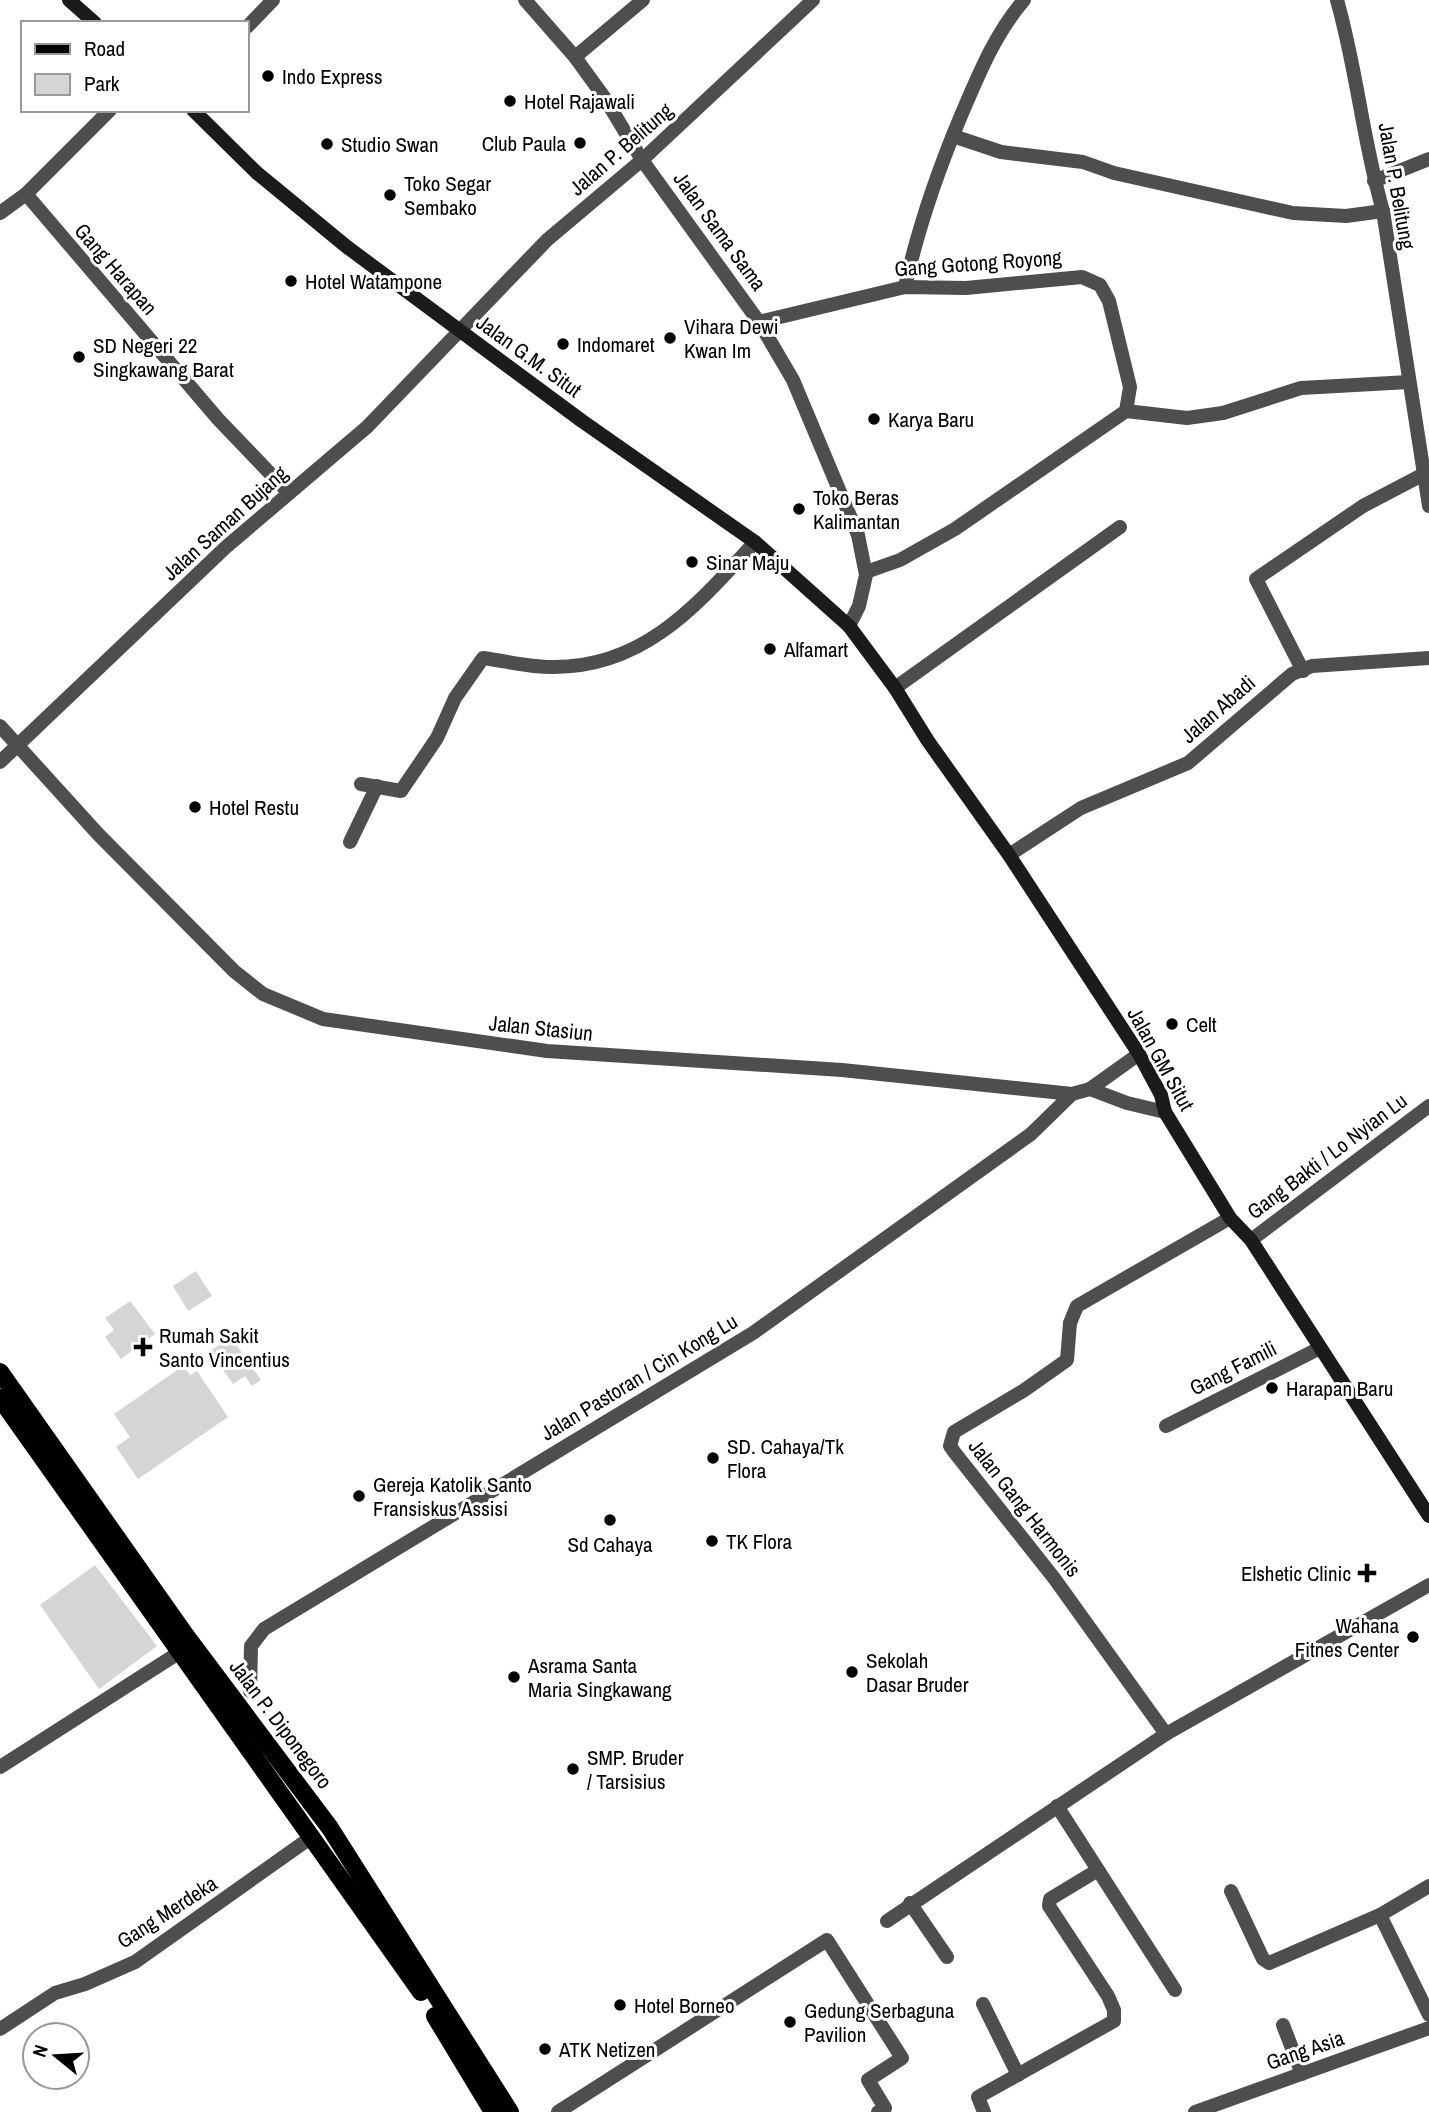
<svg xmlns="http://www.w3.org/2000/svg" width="1429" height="2112" viewBox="0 0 1429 2112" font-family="'Archivo Narrow',sans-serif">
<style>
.green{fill:#d5d5d5}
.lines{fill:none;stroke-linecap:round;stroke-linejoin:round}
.minor{stroke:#4e4e4e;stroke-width:14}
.tertiary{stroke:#4e4e4e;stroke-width:14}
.secondary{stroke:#1b1b1b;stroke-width:14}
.primary{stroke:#000;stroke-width:18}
.poi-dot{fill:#000;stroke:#fff;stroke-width:2.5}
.labels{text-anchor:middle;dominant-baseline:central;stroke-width:6;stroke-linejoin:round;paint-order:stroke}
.poi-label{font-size:21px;fill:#000;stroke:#fff;text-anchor:start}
.street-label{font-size:21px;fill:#000;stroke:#fff}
</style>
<rect width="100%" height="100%" fill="#fff"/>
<g class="green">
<polygon points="196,1271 212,1296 188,1311 173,1286"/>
<polygon points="130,1301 155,1334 121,1359 105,1337 114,1330 105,1318"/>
<polygon points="231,1337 261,1380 252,1386 245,1376 233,1384 210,1351"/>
<polygon points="183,1366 190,1375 197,1371 228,1417 138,1479 116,1447 130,1437 114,1414"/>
<polygon points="95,1565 157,1646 99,1689 40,1605"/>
</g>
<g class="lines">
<g class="minor">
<path d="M1337,0C1357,70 1363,142 1383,211L1429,506"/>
<polyline points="575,57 643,0"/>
<polyline points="953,136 1001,152 1083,162 1114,173 1293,213 1346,216 1383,211"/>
<polyline points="1374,181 1429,159"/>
<polyline points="26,194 218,419 289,493"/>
<path d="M905,287C918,228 937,173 960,118C978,76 994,35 1024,0"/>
<polyline points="759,322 905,287 966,288 1082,277 1100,285 1109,301 1130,387 1126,411 955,529 900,560 866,572"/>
<polyline points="1126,411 1187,418 1223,413 1301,388 1409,382"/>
<polyline points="1303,671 1256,579 1363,506 1424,474"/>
<polyline points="895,688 1120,527"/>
<path d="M361,784L401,791L437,738L455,698L483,658C506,661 528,667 552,667C644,668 697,605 755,542"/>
<polyline points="350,842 377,786"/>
<polyline points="1009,855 1081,808 1188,763 1292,674 1312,666 1429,658"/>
<polyline points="1251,1240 1429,1106"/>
<polyline points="1166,1426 1320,1348"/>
<polyline points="250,1691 251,1646 264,1629 753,1333 1031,1134 1072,1094"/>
<polyline points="1166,1734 1054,1578 955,1453 950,1446 954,1432 1023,1391 1067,1360 1070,1323 1077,1306 1230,1218"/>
<polyline points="0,1767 180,1652"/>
<polyline points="1057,1806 1175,1990"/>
<polyline points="1231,1891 1263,1959 1269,1963 1380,1915 1429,1886"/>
<polyline points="910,1903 947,1957"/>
<polyline points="1380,1915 1429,2015"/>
<polyline points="887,1921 1166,1734 1429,1585"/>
<polyline points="983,2004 1018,2075"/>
<polyline points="1283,2025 1302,2074"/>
<polyline points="0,2029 55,1993 85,1984 135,1962 313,1836"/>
<polyline points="558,2112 827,1940 902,2058 868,2080 885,2108 878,2112"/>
<polyline points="984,2112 978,2097 1114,2021 1114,2010 1108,1996 1049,1906 1050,1899 1098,1870"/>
<polyline points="1195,2112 1429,2028"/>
</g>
<g class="tertiary">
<polyline points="525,0 575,57 604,97 642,160 759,322 793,380 858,535 866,575 859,606 849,626"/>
<polyline points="247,27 273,0"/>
<polyline points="0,213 26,194 110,110"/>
<polyline points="0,726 98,834 234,971 263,994 323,1019 547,1051 842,1070 1072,1094 1090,1089 1127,1103 1165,1112"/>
<polyline points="0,762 226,547 367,427 547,240 642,160 813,0"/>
<polyline points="1090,1089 1139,1054"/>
</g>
<g class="secondary">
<polyline points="69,0 95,23"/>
<polyline points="193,110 257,173 347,247 582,421 755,542 849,626 895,688 928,741 1009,855 1139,1054 1161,1095 1165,1112 1230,1218 1251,1240 1429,1516"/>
</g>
<g class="primary">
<polyline points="0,1372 186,1636 330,1828 510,2112"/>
<polyline points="0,1398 421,1992"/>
<polyline points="435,2016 493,2112"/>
</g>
</g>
<g class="poi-dot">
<circle cx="268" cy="76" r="7"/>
<circle cx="510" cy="101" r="7"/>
<circle cx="580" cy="143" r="7"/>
<circle cx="327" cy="144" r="7"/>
<circle cx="390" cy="195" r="7"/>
<circle cx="291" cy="281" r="7"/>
<circle cx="670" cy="338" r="7"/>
<circle cx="563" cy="344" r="7"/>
<circle cx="79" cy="357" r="7"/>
<circle cx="874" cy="419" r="7"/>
<circle cx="799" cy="509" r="7"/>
<circle cx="692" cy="562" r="7"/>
<circle cx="770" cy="649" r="7"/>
<circle cx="195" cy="807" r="7"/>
<circle cx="1172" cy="1024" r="7"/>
<path d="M139.5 1336.5h7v7h7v7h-7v7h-7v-7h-7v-7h7z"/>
<circle cx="1272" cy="1388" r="7"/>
<circle cx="713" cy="1458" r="7"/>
<circle cx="359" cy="1496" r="7"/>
<circle cx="610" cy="1520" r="7"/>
<circle cx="712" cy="1541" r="7"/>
<path d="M1363.5 1562.5h7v7h7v7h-7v7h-7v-7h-7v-7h7z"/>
<circle cx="1413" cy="1637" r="7"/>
<circle cx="852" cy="1672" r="7"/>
<circle cx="514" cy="1677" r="7"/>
<circle cx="573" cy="1769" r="7"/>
<circle cx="620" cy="2005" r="7"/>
<circle cx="790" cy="2022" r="7"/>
<circle cx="545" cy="2049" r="7"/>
</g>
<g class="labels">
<g class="poi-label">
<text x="282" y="76">Indo Express</text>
<text x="524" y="101">Hotel Rajawali</text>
<text x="566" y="143" text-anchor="end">Club Paula</text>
<text x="341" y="144">Studio Swan</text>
<text x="404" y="183">Toko Segar<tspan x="404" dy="24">Sembako</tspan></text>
<text x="305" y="281">Hotel Watampone</text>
<text x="684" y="326">Vihara Dewi<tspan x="684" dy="24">Kwan Im</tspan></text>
<text x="577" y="344">Indomaret</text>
<text x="93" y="345">SD Negeri 22<tspan x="93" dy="24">Singkawang Barat</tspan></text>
<text x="888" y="419">Karya Baru</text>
<text x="813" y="497">Toko Beras<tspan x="813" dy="24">Kalimantan</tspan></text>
<text x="706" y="562">Sinar Maju</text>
<text x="784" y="649">Alfamart</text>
<text x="209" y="807">Hotel Restu</text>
<text x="1186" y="1024">Celt</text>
<text x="159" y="1335">Rumah Sakit<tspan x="159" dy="24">Santo Vincentius</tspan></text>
<text x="1286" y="1388">Harapan Baru</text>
<text x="727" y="1446">SD. Cahaya/Tk<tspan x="727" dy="24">Flora</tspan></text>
<text x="373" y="1484">Gereja Katolik Santo<tspan x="373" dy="24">Fransiskus Assisi</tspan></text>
<text x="726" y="1541">TK Flora</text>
<text x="610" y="1544" text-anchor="middle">Sd Cahaya</text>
<text x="1351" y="1573" text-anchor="end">Elshetic Clinic</text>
<text x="1399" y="1625" text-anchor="end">Wahana<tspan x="1399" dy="24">Fitnes Center</tspan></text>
<text x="866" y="1660">Sekolah<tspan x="866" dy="24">Dasar Bruder</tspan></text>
<text x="528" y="1665">Asrama Santa<tspan x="528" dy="24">Maria Singkawang</tspan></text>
<text x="587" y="1757">SMP. Bruder<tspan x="587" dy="24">/ Tarsisius</tspan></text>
<text x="634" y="2005">Hotel Borneo</text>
<text x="804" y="2010">Gedung Serbaguna<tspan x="804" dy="24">Pavilion</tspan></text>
<text x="559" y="2049">ATK Netizen</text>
</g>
<g class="street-label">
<text transform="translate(621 149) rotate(-41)">Jalan P. Belitung</text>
<text transform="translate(1397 186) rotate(80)">Jalan P. Belitung</text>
<text transform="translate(720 231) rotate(54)">Jalan Sama Sama</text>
<text transform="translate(978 263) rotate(-4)">Gang Gotong Royong</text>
<text transform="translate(116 269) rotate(49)">Gang Harapan</text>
<text transform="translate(529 356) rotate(36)">Jalan G.M. Situt</text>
<text transform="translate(225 523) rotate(-42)">Jalan Saman Bujang</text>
<text transform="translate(1218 709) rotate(-41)">Jalan Abadi</text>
<text transform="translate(541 1028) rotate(6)">Jalan Stasiun</text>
<text transform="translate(1161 1059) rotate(61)">Jalan GM Situt</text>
<text transform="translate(1327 1156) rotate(-37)">Gang Bakti / Lo Nyian Lu</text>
<text transform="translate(1233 1368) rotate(-27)">Gang Famili</text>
<text transform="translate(639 1377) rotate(-31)">Jalan Pastoran / Cin Kong Lu</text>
<text transform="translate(1025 1508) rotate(52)">Jalan Gang Harmonis</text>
<text transform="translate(281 1724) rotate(53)">Jalan P. Diponegoro</text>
<text transform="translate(167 1912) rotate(-33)">Gang Merdeka</text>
<text transform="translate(1305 2050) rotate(-19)">Gang Asia</text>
</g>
</g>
<rect x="21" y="21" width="228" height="91" fill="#ffffff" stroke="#999999" stroke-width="2"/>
<rect x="35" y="44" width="35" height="10" fill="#000000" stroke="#999999" stroke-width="2"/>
<text x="84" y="56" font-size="21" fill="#000000">Road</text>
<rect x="35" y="74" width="35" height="21" fill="#d5d5d5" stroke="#999999" stroke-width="2"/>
<text x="84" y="91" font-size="21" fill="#000000">Park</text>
<g transform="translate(56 2056) rotate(288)"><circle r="33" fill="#ffffff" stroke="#999999" stroke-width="2"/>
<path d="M0-5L12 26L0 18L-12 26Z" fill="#000000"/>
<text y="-10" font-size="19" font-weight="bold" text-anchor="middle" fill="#000000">N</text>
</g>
</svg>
